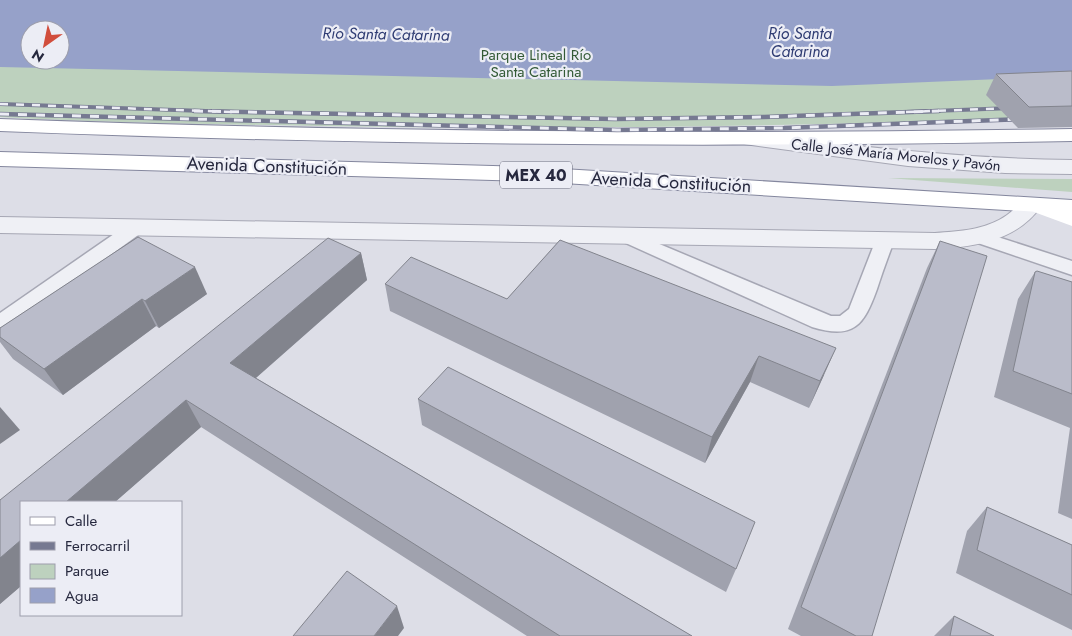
<svg xmlns="http://www.w3.org/2000/svg" width="1072" height="636" viewBox="0 0 1072 636" font-family="Jost,sans-serif">
<style>
.green{fill:#bdd1be;fill-rule:evenodd}
.water{fill:#96a1c9;fill-rule:evenodd}
.lines{fill:none;stroke-linecap:round;stroke-linejoin:round}
.lane-casing{stroke:#a6a7b4;stroke-width:3}
.street-casing{stroke:#a6a7b4;stroke-width:2}
.highway-casing{stroke:#84879e;stroke-width:2}
.lane{fill:#eff0f5;fill-rule:evenodd}
.street{fill:#eff0f5;fill-rule:evenodd}
.secondary{fill:#fff;fill-rule:evenodd}
.highway{fill:#fff;fill-rule:evenodd}
.rail-far1-casing{stroke:#767991;stroke-width:4}
.rail-casing{stroke:#767991;stroke-width:4.5}
.rail-far1{stroke:#ecedf5;stroke-width:2.5;stroke-dasharray:8;stroke-linecap:butt}
.rail{stroke:#ecedf5;stroke-width:3;stroke-dasharray:9;stroke-linecap:butt}
.wall{fill:#a0a2ae}
.shaded-wall{fill:#82848d}
.building{fill:#babcca;stroke:#82848d}
.labels{text-anchor:middle;dominant-baseline:central;stroke-width:4.5;stroke-linejoin:round;paint-order:stroke}
.far-park-label{font-size:15px;fill:#335a36;stroke:#ecedf5}
.far-street-label{font-size:15px;fill:#26283e;stroke:#ecedf5}
.far-water-label{font-size:16px;font-style:italic;fill:#2f3c73;stroke:#ecedf5}
.shield{fill:#ecedf5;stroke:#616375;stroke-width:1}
.shield-label{font-size:16px;font-weight:bold;fill:#26283e}
.street-label{font-size:18px;fill:#26283e;stroke:#ecedf5}
</style>
<rect width="100%" height="100%" fill="#dddee7"/>
<g class="green">
<path d="M0,0H1072V117C820,126 569,130 318,126C212,124 106,123 0,117ZM30,30H60V60H30Z"/>
<polygon points="888,178 1072,179 1072,192"/>
</g>
<path class="water" d="M0,0H1072V76L832,86L0,67ZM30,30H60V60H30Z"/>
<g class="lines">
<defs>
<g id="lane">
<polygon points="134,223 141,225 143,229 141,233 8,329 0,332 0,313 127,225"/>
<path d="M626,230L831,316H840L849,309L877,237L884,235L891,237L894,241C888,257 882,273 877,289C864,325 854,340 812,327L619,240L616,236L619,232Z"/>
<polygon points="976,230 1072,261 1072,275 969,240 966,236 969,232"/>
</g>
<g id="street">
<path d="M751,134C858,146 964,159 1072,160V174L1005,173L908,166L744,144L740,140L744,136Z"/>
<path d="M1029,199L1037,201L1041,206C1017,241 974,247 935,249L0,233V217L935,233C960,231 986,230 1007,215C1016,209 1018,202 1029,199Z"/>
</g>
<g id="highway">
<path d="M0,119C357,132 714,135 1072,129V141C714,148 357,145 0,131Z"/>
<polygon points="0,152 530,167 1072,200 1072,214 530,181 0,166"/>
</g>
</defs>
<use href="#lane" class="lane-casing"/>
<use href="#street" class="street-casing"/>
<use href="#highway" class="highway-casing"/>
<use href="#lane" class="lane"/>
<use href="#street" class="street"/>
<polygon class="secondary" points="1042,200 1072,210 1072,226 1034,212 1030,207 1034,202"/>
<use href="#highway" class="highway"/>
<defs>
<g id="rail-far1">
<polyline points="0,104 234,112"/>
<polyline points="906,112 1012,108"/>
</g>
<g id="rail">
<polyline points="194,111 615,119 764,117 939,111"/>
<polyline points="0,114 617,130 784,128 1022,119"/>
</g>
</defs>
<use href="#rail-far1" class="rail-far1-casing"/>
<use href="#rail" class="rail-casing"/>
<use href="#rail-far1" class="rail-far1"/>
<use href="#rail" class="rail"/>
</g>
<g class="wall">
<polygon points="1072,71 1072,127 1018,128 986,95 996,74"/>
<polygon points="138,237 207,294 159,328 156,326 63,395 13,359 0,342 0,328"/>
<polygon points="560,240 824,375 809,408 750,382 705,463 390,311 385,284 507,299"/>
<polygon points="940,241 872,636 801,636 788,629 927,268"/>
<polygon points="361,253 367,280 256,378 692,636 527,636 201,427 115,502 21,502 21,586 0,604 0,500"/>
<polygon points="1035,272 1072,282 1072,519 1058,513 1070,428 994,397 1018,299"/>
<polygon points="418,399 736,569 726,592 422,425"/>
<polygon points="987,507 1072,545 1072,630 956,573 967,531"/>
<polygon points="954,616 994,636 934,636"/>
</g>
<g class="shaded-wall">
<polygon points="361,253 367,280 242,390 230,363"/>
<polygon points="195,267 207,294 159,328 145,301"/>
<polygon points="142,299 156,326 63,395 44,369"/>
<polygon points="836,348 824,375 809,408 820,381"/>
<polygon points="759,356 750,382 705,463 712,437"/>
<polygon points="186,400 201,427 115,502 66,502"/>
<polygon points="0,407 20,430 0,444"/>
<polygon points="21,540 21,586 0,604 0,558"/>
<polygon points="397,606 404,628 398,636 374,636"/>
</g>
<g class="building">
<polygon points="1072,71 1072,106 1029,107 996,74"/>
<polygon points="138,237 195,267 145,301 142,299 44,369 0,337 0,328"/>
<polygon points="328,238 361,253 230,363 692,636 560,636 186,400 66,502 21,502 21,540 0,558 0,500"/>
<polygon points="560,240 836,348 820,381 759,356 712,437 385,284 411,257 507,299"/>
<polygon points="940,241 987,256 872,636 856,636 801,607"/>
<polygon points="1037,271 1072,282 1072,394 1013,371 1035,272"/>
<polygon points="448,367 755,522 736,569 418,399"/>
<polygon points="987,507 1072,545 1072,595 977,550"/>
<polygon points="347,571 397,606 374,636 293,636"/>
<polygon points="954,616 994,636 950,636"/>
</g>
<g class="labels">
<g class="far-park-label">
<text x="536" y="55">Parque Lineal Río<tspan x="536" dy="17">Santa Catarina</tspan></text>
</g>
<g class="far-street-label">
<text transform="translate(896 155) rotate(6)">Calle José María Morelos y Pavón</text>
</g>
<g class="far-water-label">
<text x="800" y="33">Río Santa<tspan x="800" dy="18">Catarina</tspan></text>
<text transform="translate(386 34) rotate(1)">Río Santa Catarina</text>
</g>
<rect class="shield" x="500" y="161.5" width="72" height="27" rx="4"/>
<g class="shield-label">
<text x="536" y="175">MEX 40</text>
</g>
<g class="street-label">
<text transform="translate(267 166) rotate(2)">Avenida Constitución</text>
<text transform="translate(671 182) rotate(3)">Avenida Constitución</text>
</g>
</g>
<rect x="20" y="501" width="162" height="115" fill="#ecedf5" stroke="#9d9eac"/>
<rect x="30" y="517" width="25" height="8" fill="#ffffff" stroke="#9d9eac"/>
<text x="65" y="526" font-size="15" fill="#26283e">Calle</text>
<rect x="30" y="542" width="25" height="8" fill="#767991" stroke="#9d9eac"/>
<text x="65" y="551" font-size="15" fill="#26283e">Ferrocarril</text>
<rect x="30" y="564" width="25" height="15" fill="#bdd1be" stroke="#9d9eac"/>
<text x="65" y="576" font-size="15" fill="#26283e">Parque</text>
<rect x="30" y="588" width="25" height="15" fill="#96a1c9" stroke="#9d9eac"/>
<text x="65" y="601" font-size="15" fill="#26283e">Agua</text>
<g transform="translate(45 45) rotate(213)"><circle r="24" fill="#ecedf5" stroke="#9d9eac"/>
<path d="M0-4L9 19L0 12L-9 19Z" fill="#d14d3c"/>
<text y="-8" font-size="14" font-weight="bold" text-anchor="middle" fill="#26283e">N</text>
</g>
</svg>
